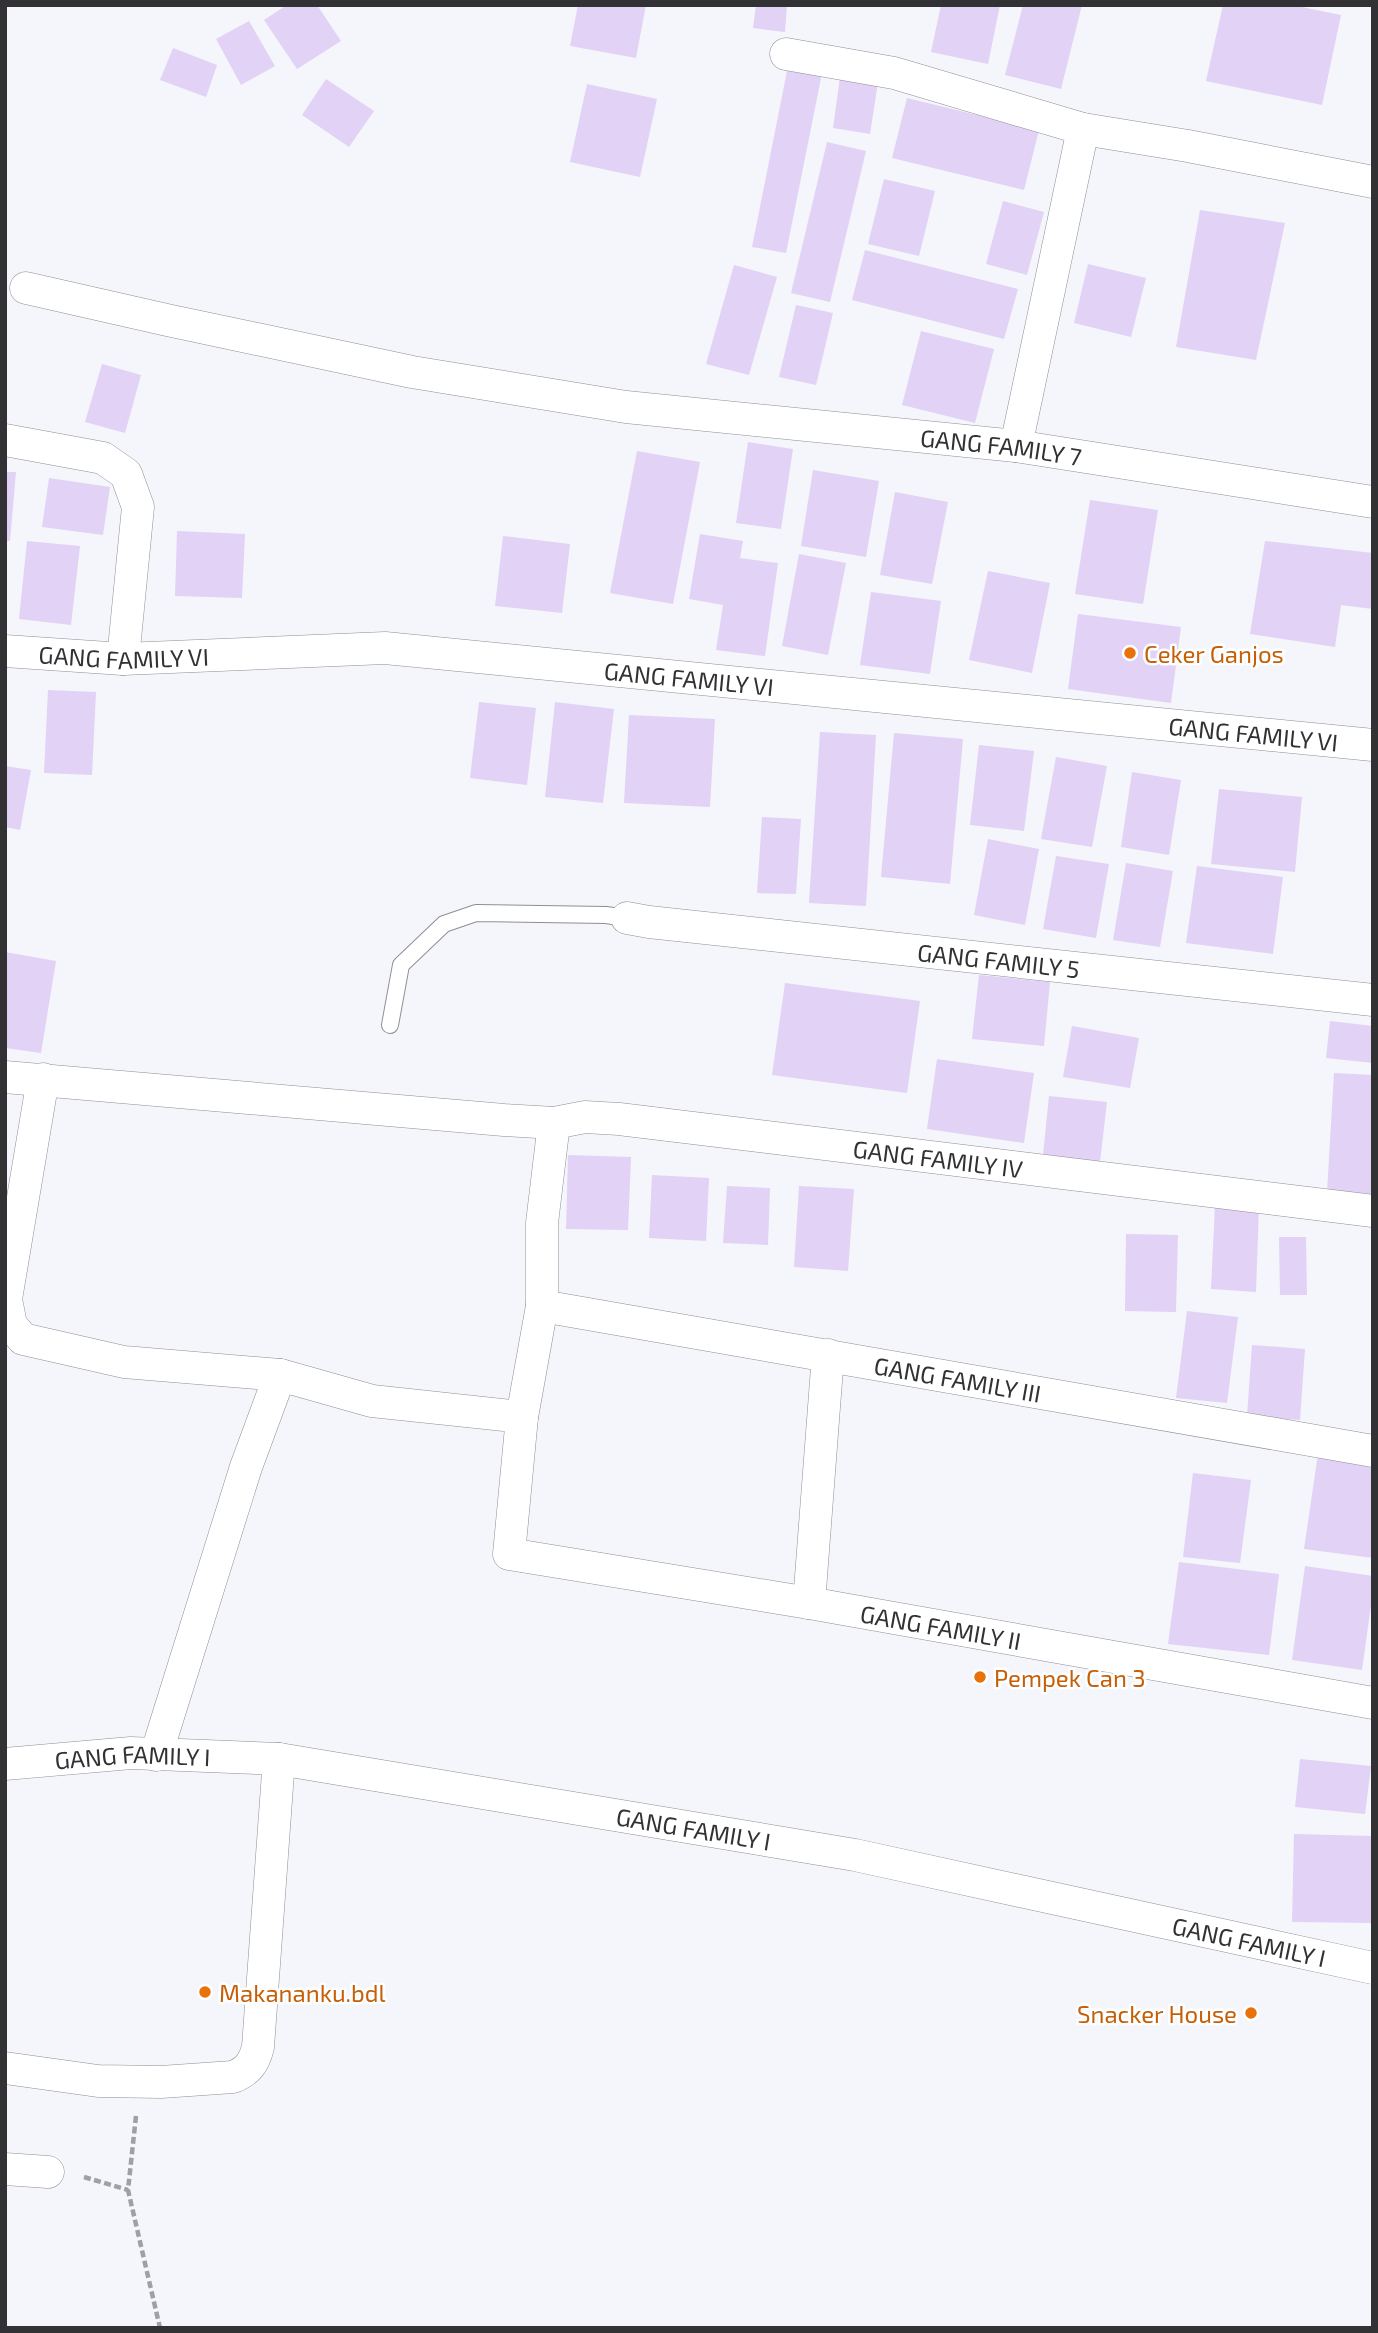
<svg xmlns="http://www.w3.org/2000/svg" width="1378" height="2333" viewBox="0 0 1378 2333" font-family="'Exo 2',sans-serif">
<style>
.building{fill:#e2d2f6}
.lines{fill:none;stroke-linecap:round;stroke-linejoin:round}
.service-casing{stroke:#8d8f94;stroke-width:18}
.minor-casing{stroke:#8d8f94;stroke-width:33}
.path{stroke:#9fa0a4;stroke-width:4.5;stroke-dasharray:7 3.5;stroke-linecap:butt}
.service{stroke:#fff;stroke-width:16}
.minor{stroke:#fff;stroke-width:32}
.food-dot{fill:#e8710a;stroke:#fff;stroke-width:2.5}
.labels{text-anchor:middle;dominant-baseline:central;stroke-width:5;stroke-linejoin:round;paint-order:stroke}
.street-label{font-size:24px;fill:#323234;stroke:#fff}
.food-label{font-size:24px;fill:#c56008;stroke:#fff;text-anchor:start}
</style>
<rect width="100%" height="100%" fill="#f4f6fb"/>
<g class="building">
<polygon points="287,5 317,5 341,41 297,69 264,20"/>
<polygon points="578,5 646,5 636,58 570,46"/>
<polygon points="756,5 787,5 785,32 753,28"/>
<polygon points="941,5 1000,5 988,64 931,52"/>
<polygon points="1023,5 1082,5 1061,89 1005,75"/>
<polygon points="1223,5 1292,5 1341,15 1322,105 1206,81"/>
<polygon points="249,21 275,66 241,85 216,39"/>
<polygon points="173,48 217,65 206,97 160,80"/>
<polygon points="789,61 823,68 786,253 752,247"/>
<polygon points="840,77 878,82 870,134 833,128"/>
<polygon points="326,79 374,111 349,147 302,115"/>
<polygon points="587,84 657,99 640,177 570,162"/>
<polygon points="907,98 1039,130 1024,190 892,158"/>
<polygon points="827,142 866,151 830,302 791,293"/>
<polygon points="884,179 935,191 919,256 868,244"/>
<polygon points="1003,201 1044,212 1027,275 986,264"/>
<polygon points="1200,210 1285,223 1256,360 1176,347"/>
<polygon points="865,250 1018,289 1004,339 852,300"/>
<polygon points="1088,264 1146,278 1131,337 1074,323"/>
<polygon points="734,265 777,277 749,375 706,364"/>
<polygon points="796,305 833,313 816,385 779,377"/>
<polygon points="921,331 994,349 975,423 902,405"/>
<polygon points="102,364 141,375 125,433 85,422"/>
<polygon points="748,442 793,449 781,529 736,523"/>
<polygon points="637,451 700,462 673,604 610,593"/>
<polygon points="813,470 879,481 866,557 801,546"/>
<polygon points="5,472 16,472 10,541 5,541"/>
<polygon points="49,478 110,487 103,535 42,527"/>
<polygon points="895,492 948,502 932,584 880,575"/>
<polygon points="1090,500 1158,510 1143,604 1075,594"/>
<polygon points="177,531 245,534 242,598 175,596"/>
<polygon points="700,534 743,541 740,558 778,563 765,656 716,650 723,605 689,599"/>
<polygon points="503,536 570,544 562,613 495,606"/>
<polygon points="27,541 80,546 71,625 19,619"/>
<polygon points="1265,541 1373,553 1373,609 1341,605 1335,647 1250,634"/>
<polygon points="799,554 846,563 828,655 782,646"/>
<polygon points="988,571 1050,583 1032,673 969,660"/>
<polygon points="871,592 941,601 930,674 860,665"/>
<polygon points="1078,614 1181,627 1171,703 1068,689"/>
<polygon points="48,690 96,692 92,775 44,773"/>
<polygon points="479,702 536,708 527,785 470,778"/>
<polygon points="555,702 614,709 603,803 545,797"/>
<polygon points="629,715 715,719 710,807 624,803"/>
<polygon points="820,732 876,735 866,906 809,903"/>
<polygon points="894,733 963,739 950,884 881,877"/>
<polygon points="979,745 1034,751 1024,831 970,825"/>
<polygon points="1056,757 1107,766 1092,847 1041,839"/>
<polygon points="5,766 31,770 20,830 5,827"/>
<polygon points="1132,772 1181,780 1169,855 1121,847"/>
<polygon points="1219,789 1302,797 1295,872 1211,864"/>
<polygon points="762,817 801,819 796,894 757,893"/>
<polygon points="988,839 1039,849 1025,925 974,915"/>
<polygon points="1056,856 1109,864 1096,938 1043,929"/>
<polygon points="1126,863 1173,871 1160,947 1113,940"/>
<polygon points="1197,866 1283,877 1273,954 1186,943"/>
<polygon points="5,952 56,961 41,1053 5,1048"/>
<polygon points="979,975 1050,982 1044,1046 972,1039"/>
<polygon points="785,983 920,1001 907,1093 772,1075"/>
<polygon points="1330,1021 1373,1026 1373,1063 1326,1058"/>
<polygon points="1072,1026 1139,1038 1130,1088 1063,1077"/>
<polygon points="937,1059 1034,1073 1024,1143 927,1129"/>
<polygon points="1334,1073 1373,1075 1373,1194 1327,1192"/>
<polygon points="1049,1096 1107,1102 1100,1162 1043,1155"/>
<polygon points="568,1155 631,1157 628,1230 566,1229"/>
<polygon points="652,1175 709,1178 706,1241 649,1238"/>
<polygon points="727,1186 770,1188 768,1245 723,1243"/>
<polygon points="799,1186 854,1189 848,1271 794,1267"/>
<polygon points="1215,1204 1259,1206 1256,1292 1211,1289"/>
<polygon points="1126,1234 1178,1235 1176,1312 1125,1311"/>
<polygon points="1279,1237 1306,1237 1307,1295 1280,1295"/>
<polygon points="1187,1311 1238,1317 1227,1403 1176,1398"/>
<polygon points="1252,1345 1305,1349 1300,1420 1247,1416"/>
<polygon points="1318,1454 1373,1462 1373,1558 1304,1549"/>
<polygon points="1193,1473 1251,1480 1240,1563 1183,1557"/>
<polygon points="1179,1562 1279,1574 1269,1655 1168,1644"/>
<polygon points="1305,1566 1373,1576 1373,1591 1362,1670 1292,1660"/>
<polygon points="1300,1759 1371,1766 1365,1814 1295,1807"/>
<polygon points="1294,1834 1373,1836 1372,1923 1292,1922"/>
</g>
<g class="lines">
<defs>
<polyline id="service" points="390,1025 401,965 444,924 476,913 606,915 627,918"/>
<g id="minor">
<polyline points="786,54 894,73 1083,129"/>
<path id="s1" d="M26,288L167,320L412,372L626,407L1016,446L1373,502"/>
<polyline points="5,440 103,458 126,474 138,507 123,659"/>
<polyline points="1016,446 1083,129 1188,146 1373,182"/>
<path id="s2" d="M5,651L123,659L385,648L1373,745"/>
<path id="s3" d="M627,918L649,922L1373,1000"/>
<path id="s4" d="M5,1077L504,1120L554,1123L585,1117L619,1119L1373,1211"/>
<polyline points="43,1079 6,1299 11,1325 23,1339 124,1362 280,1375"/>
<path id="s5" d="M554,1123L542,1223V1306L522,1417L509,1554L809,1603L1373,1703"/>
<path id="s6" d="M542,1306L1373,1451"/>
<polyline points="809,1603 828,1355"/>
<polyline points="156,1755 246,1467 280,1375 372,1401 522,1417"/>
<path id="s7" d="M5,1764L131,1753L279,1759L855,1855L1373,1968"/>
<path d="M5,2068L98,2081L161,2082L233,2077C248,2071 254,2063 258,2047L279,1759"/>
<polyline points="5,2169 48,2172"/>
</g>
</defs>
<use href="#service" class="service-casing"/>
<use href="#minor" class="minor-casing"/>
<g class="path">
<polyline points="136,2116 128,2190 160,2328"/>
<polyline points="84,2177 128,2190"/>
</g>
<use href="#service" class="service"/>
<use href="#minor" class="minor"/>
</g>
<g class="food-dot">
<circle cx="1130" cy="653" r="7"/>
<circle cx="980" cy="1677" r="7"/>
<circle cx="205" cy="1992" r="7"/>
<circle cx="1251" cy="2013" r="7"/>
</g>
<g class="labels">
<g class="street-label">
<text stroke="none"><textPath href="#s1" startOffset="989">GANG FAMILY 7</textPath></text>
<text stroke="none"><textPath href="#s2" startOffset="119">GANG FAMILY VI</textPath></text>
<text stroke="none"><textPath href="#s2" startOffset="686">GANG FAMILY VI</textPath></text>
<text stroke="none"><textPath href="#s2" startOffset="1253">GANG FAMILY VI</textPath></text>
<text stroke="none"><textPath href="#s3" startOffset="374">GANG FAMILY 5</textPath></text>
<text stroke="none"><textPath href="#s4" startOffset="938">GANG FAMILY IV</textPath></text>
<text stroke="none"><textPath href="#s6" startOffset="422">GANG FAMILY III</textPath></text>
<text stroke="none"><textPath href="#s5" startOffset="872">GANG FAMILY II</textPath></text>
<text stroke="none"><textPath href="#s7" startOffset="128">GANG FAMILY I</textPath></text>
<text stroke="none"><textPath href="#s7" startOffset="695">GANG FAMILY I</textPath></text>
<text stroke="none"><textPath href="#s7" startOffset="1262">GANG FAMILY I</textPath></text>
</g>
<g class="food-label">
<text x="1144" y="653">Ceker Ganjos</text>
<text x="994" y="1677">Pempek Can 3</text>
<text x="219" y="1992">Makananku.bdl</text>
<text x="1237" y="2013" text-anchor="end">Snacker House</text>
</g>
</g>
<rect width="1378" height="2333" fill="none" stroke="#323234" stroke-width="14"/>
</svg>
